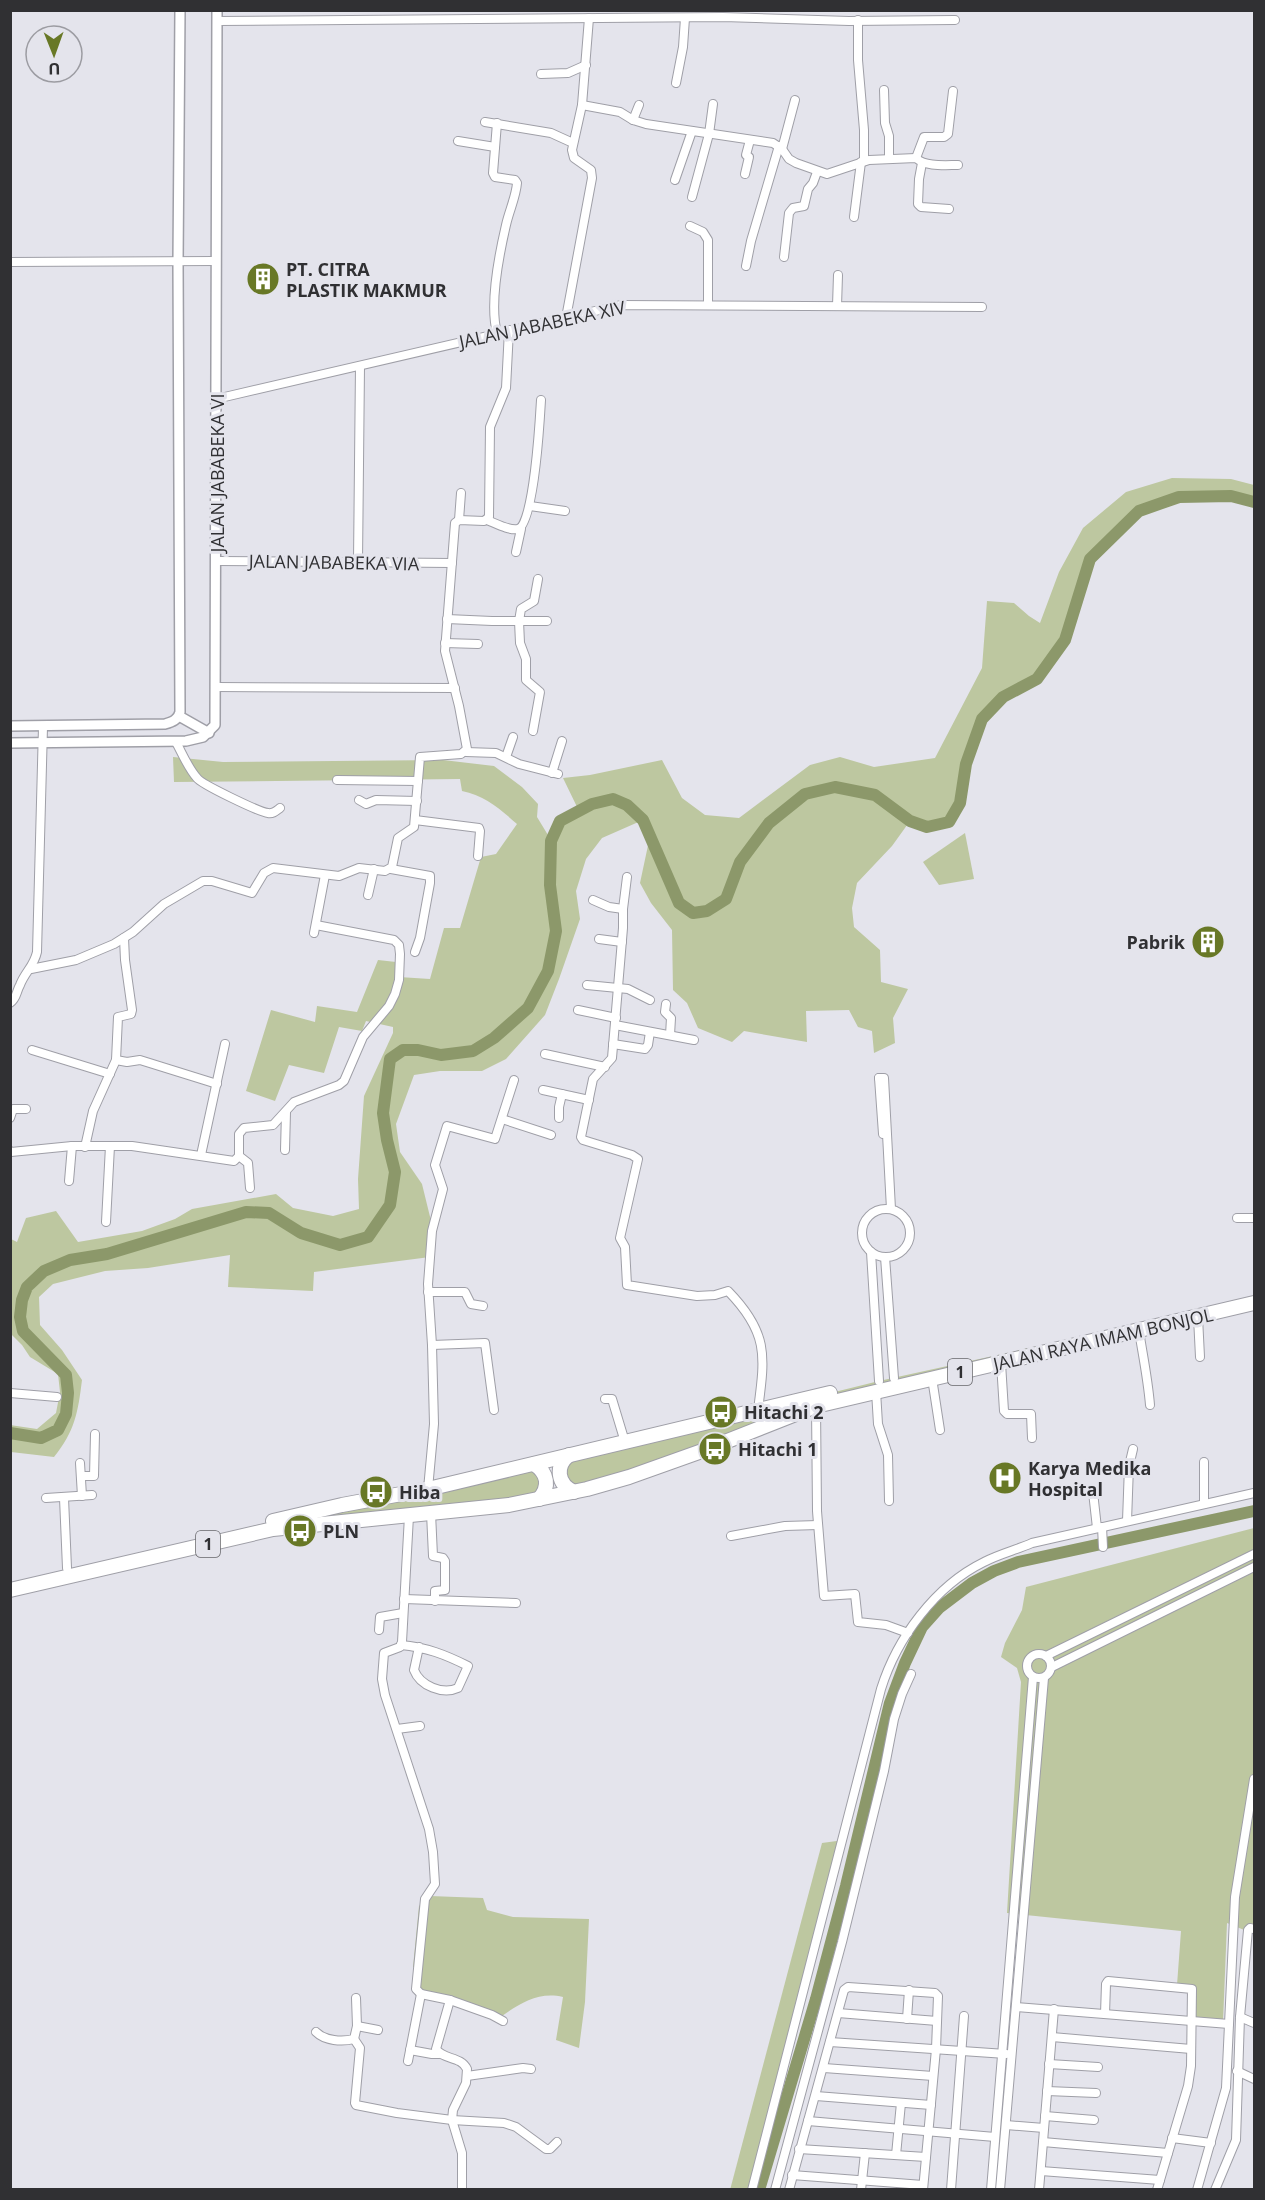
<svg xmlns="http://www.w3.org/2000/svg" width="1265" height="2200" viewBox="0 0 1265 2200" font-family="'Open Sans',sans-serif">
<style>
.green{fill:#bdc7a0}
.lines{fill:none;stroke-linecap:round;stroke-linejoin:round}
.river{stroke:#8c986a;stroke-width:12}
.minor-casing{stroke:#9f9fa7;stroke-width:10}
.tertiary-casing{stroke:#9f9fa7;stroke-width:12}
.trunk-casing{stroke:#9f9fa7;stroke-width:16}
.minor{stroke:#fff;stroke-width:8}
.tertiary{stroke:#fff;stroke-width:9}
.trunk{stroke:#fff;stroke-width:14}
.labels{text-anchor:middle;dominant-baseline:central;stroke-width:6;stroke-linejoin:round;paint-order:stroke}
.shield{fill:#e4e4ec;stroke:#66666a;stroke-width:1.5}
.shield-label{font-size:16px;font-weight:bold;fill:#303033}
.poi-label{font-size:18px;font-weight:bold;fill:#303033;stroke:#e4e4ec;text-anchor:start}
.street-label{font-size:18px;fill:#303033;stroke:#e4e4ec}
</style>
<rect width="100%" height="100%" fill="#e4e4ec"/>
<g class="green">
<path d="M1172,478L1231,479L1254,485V502L1231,496L1179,497L1139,511L1090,559L1065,640L1037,679L1003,697L982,719L966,764L960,803L949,822L927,827L910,821L892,846L857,883L852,908L854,927L880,950L881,982L908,989L893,1018L895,1043L874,1053L872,1031L858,1027L849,1010L806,1011L807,1042L744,1031L732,1042L698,1028L687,1003L673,990L672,930L651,903L640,883L650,836L643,820L602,838L586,859L576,891L580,919L559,979L545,1015L506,1059L482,1071H440L414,1075L396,1124L400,1152L422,1184L433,1229L430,1257L314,1272L313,1291L228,1287L230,1255L148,1268L105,1271L53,1284L39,1297L40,1325L62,1350L82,1380C78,1412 75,1431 54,1457L11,1452L10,1425L37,1429L56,1413L60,1392L58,1374L30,1357L22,1345L11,1334V1239L17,1242L26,1218L56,1211L78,1242L142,1231L175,1219L192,1209L276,1194L293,1208L333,1216L359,1209L358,1179L364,1096L393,1033V1027L366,1021L362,1031L339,1027L324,1073L289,1065L275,1101L246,1091L271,1010L315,1022L317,1006L357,1012L378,960L396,962L399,977L430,979L444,928H460L481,857L496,854L517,824C500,809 484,795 462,791L460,779L174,782L173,757L223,762L443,760L494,766L522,787L538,804L537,817L551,840L560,821L579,811L563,778L590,775L662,760L682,798L705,815L739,818L810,765L840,757L874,767L935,758L982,668L987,601L1014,603L1029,616L1040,623L1059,572L1083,528L1126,492Z"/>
<polygon points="965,833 974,879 939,885 923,862"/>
<polygon points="1047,1344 1048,1352 876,1391 574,1492 560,1465 564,1459 879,1381"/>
<polygon points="539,1467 543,1495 300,1525 136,1561 134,1554 342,1505"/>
<polygon points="1254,1528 1254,1934 1227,1923 1223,2022 1192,2018 1194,1987 1177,1985 1181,1931 1007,1913 1021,1682 1017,1668 1001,1657 1005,1643 1022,1610 1026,1587"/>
<polygon points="844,1840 750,2189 730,2190 822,1843"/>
<path d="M430,1896L483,1898L487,1910L513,1917L589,1919L585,2002L579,2048L556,2040L563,1997C538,1991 519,2004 499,2018L460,2005L417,1996L419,1968L413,1967L419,1906Z"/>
</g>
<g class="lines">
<g class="river">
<polyline points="10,1433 41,1438 58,1430 66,1414 68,1393 66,1375 23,1331 20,1317 22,1300 27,1287 44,1271 70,1260 107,1254 246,1212 269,1213 301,1233 340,1245 368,1237 390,1205 395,1172 387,1140 383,1113 390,1059 403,1050 418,1050 441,1055 473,1051 494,1038 528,1008 548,971 556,931 550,885 551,841 560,821 592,804 613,799 627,805 643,820 679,903 693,913 707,911 726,899 740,862 769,823 805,794 835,787 875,795 910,821 927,827 949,822 960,803 966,764 982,719 1003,697 1037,679 1065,640 1090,559 1139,511 1179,497 1231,496 1254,502"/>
<polyline points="759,2190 816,1999 846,1886 890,1703 905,1663 922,1627 939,1608 972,1583 994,1571 1018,1562 1254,1511"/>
</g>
<defs>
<g id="minor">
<polyline points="858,20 858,60 864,130 864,161"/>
<polyline points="217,21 723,17 849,21 955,20"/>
<polyline points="541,74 568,73 586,65"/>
<polyline points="676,83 683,47 685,18"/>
<polyline points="884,90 885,123 889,136 889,159"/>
<path d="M582,105L620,112L633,120L646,124L773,143L782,149L789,159L796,163L827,174L869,160L916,158C925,167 945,165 958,165"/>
<polyline points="633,120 639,105"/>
<polyline points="485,122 551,133 573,143"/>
<path d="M497,123L493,173L495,177L515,180L517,183C516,197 509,211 506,225C499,255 489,303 497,333"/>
<polyline points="458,141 495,147"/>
<polyline points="782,149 795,100"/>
<polyline points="916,158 924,137 944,137 948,134 953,91"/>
<polyline points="922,163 919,179 918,204 921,207 949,209"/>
<polyline points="745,174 749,157 746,155 750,140"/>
<polyline points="675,180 692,131"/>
<polyline points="692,197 709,134 713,104"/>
<polyline points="854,217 861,162"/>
<polyline points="690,226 703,232 708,240 708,305"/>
<polyline points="784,257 789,213 793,208 804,206 808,189 813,183 817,172"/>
<polyline points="10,262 215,261"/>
<polyline points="746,266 751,241 779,146"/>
<polyline points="837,306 838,275"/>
<polyline points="566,318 592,178 591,170 574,158 572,150 582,105 589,18"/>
<polyline points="216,399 621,305 982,307"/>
<polyline points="530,506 565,511"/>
<polyline points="459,520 461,493"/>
<path d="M487,520C495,523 509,531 518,529C534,526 540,417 541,400"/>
<polyline points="516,552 521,529"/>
<polyline points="217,561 452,563"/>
<polyline points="358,562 360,366"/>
<polyline points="447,619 492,621 547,621"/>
<polyline points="445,643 478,644"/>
<polyline points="216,687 455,688"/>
<polyline points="533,731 540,692 526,680 526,659 520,643 519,621 521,609 534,601 538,579"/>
<path d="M176,742C182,753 188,768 197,778C201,784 259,812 268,813C273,814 276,811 280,808"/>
<polyline points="466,752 496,753 519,764 558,774"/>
<polyline points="506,757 513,737"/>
<polyline points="552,773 562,741"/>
<polyline points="337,780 418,781"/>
<polyline points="359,800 366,804 376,800 417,801"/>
<polyline points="415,820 479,828 480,831 478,856"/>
<polyline points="391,869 430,876 430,883 420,938 415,952"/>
<path d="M627,877L623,909V928L612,1058L593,1079L581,1137L583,1140L632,1155L638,1159L620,1238L625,1247L627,1285L697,1296L715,1295L728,1291C769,1333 765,1356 758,1410"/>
<polyline points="368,895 374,869"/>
<polyline points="593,900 609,907 623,909"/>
<polyline points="314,933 325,875"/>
<polyline points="599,939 622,942"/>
<polyline points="31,969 76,960 114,944 133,932 164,904 203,881 212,881 252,893 264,873 273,868 339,876 359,868 385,871 392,867 398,838 414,827 420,757 461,754 467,749 459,706 445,651 455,523 459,520 484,521 489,517 490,427 506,388 509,330"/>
<polyline points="587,985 628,989 650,1000"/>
<path d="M10,1003C17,998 16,992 20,985C25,972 34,966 37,952L43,727"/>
<polyline points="666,1004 665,1012 671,1018 670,1035"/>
<polyline points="578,1010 616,1018"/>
<polyline points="615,1025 694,1040"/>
<polyline points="613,1044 645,1049 648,1045 650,1032"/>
<polyline points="32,1050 110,1074"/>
<polyline points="545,1054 605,1067"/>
<polyline points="116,1060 127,1062 140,1060 217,1084"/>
<polyline points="879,1078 884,1078 891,1209"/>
<polyline points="879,1078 883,1134"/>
<polyline points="543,1090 589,1100"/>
<polyline points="10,1118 13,1109 26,1109"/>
<polyline points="559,1118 559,1107 562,1094"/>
<polyline points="502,1119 551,1135"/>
<polyline points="85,1147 93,1111 116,1060 118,1017 131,1014 132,1010 125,960 124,938"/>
<polyline points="285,1150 286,1112"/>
<polyline points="10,1151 11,1152 72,1146 132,1146 234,1161 239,1156 239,1134 244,1128 273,1125 294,1102 339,1085 344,1081 363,1037 389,1006 395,994 399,980 400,954 399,945 394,940 316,925"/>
<polyline points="201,1155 225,1044"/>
<polyline points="239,1156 248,1163 250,1188"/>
<polyline points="69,1181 72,1146"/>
<circle cx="886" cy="1233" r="24"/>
<polyline points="1237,1218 1254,1218"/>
<polyline points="106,1222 110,1146"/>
<polyline points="871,1252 879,1381"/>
<polyline points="885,1257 894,1378"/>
<polyline points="428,1292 465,1292 471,1304 483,1306"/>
<polyline points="1198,1317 1200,1357"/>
<path d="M1139,1331C1143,1356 1148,1380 1150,1405"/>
<polyline points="432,1345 485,1343 494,1410"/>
<polyline points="1001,1363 1004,1411 1007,1414 1031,1414 1032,1438"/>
<polyline points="932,1378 940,1430"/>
<polyline points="876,1391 878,1424 888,1455 889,1501"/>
<polyline points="10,1393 57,1397"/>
<polyline points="605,1399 612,1399 625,1442"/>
<polyline points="816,1406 817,1511 824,1596 855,1594 858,1622 886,1625 908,1633"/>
<polyline points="80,1463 82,1496"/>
<polyline points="81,1476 94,1476 95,1434"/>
<polyline points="428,1489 434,1424 432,1345 428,1284 432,1231 443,1189 435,1165 447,1126 495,1139 514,1080"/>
<polyline points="1093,1492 1097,1528"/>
<polyline points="46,1498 92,1495"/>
<polyline points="64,1498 67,1568"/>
<polyline points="1204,1504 1204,1462"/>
<polyline points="431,1513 433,1556 443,1558 445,1561 445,1590 435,1591 435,1601"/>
<path d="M409,1516L402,1642L400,1647L384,1653L382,1679L385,1695L429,1829L433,1852L435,1884L425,1899L416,1989L421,1994L450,2000L436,2049C443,2060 461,2056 467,2069L466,2083L453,2110L452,2120L462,2153V2190"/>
<polyline points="1127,1521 1129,1466 1133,1449"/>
<polyline points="1102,1527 1103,1547"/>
<polyline points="731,1536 785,1526 818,1525"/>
<polyline points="404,1599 516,1603"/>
<polyline points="379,1630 380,1617 403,1613"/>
<path d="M401,1645C426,1647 446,1655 468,1666L458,1688C443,1695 420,1686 414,1670L419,1647"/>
<circle cx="1039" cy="1666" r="12"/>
<polyline points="1046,1656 1254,1554"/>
<polyline points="1052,1667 1254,1567"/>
<polyline points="397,1729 420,1726"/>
<polyline points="450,2000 492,2015 503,2021"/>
<polyline points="1016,2007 1229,2024"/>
<polyline points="838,2013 937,2021"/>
<polyline points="1105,2014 1106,1984 1108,1981 1192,1989 1191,2066 1188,2086 1157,2190"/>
<polyline points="1240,2017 1254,2023"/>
<polyline points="907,2019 909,1990"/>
<polyline points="357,2026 378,2030"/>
<path d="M316,2032C325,2041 342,2042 354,2039L357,2026L356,1998"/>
<polyline points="1052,2037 1191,2049"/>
<polyline points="354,2039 360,2048 355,2103 356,2105 397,2113 452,2120 504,2123 516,2127 546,2149 550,2149 557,2142"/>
<polyline points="830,2042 1006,2054"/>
<polyline points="410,2050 432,2054 439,2054"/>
<polyline points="408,2061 421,1994"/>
<polyline points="1049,2064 1098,2067"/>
<polyline points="824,2068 933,2076"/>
<polyline points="1237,2071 1254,2079"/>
<polyline points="467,2076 523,2068 531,2069"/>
<polyline points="1047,2091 1096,2093"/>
<polyline points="816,2096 931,2105"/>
<polyline points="1045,2116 1094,2120"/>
<polyline points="808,2121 995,2137"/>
<polyline points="1006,2125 1044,2128"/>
<polyline points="1172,2138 1211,2143"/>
<polyline points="1043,2142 1168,2153"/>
<polyline points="799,2149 926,2157"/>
<polyline points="896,2155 901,2103"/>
<polyline points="1041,2171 1160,2180"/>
<polyline points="792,2175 923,2185"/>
<path d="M752,2190L881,1689C897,1638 935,1586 984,1562C999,1554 1016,1550 1032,1543L1254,1493"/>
<polyline points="775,2190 842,1942 884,1771 894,1719 902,1694 911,1674"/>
<polyline points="789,2190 844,1990 848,1987 935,1993 938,1996 936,2049 923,2190"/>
<polyline points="861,2190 865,2153"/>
<polyline points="951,2190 964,2016"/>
<polyline points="991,2190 1033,1677"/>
<polyline points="1000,2190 1044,1678"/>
<polyline points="1039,2190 1054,2009"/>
<polyline points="1197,2190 1226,2088 1235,1897 1254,1779"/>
<polyline points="1215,2190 1236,2140 1240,2017 1248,1930 1250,1928 1254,1929"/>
</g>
<g id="tertiary">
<polyline points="179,716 209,733"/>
<path d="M10,726L165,724C172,722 178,720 180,712L178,262L180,10"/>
<polyline points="10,743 186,741 203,737 215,725 217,10"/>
</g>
<g id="trunk">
<path d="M569,1455C555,1466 557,1484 574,1492"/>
<path d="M534,1464C548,1473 550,1487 539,1499"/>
<polyline points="273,1521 342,1505 428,1489 830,1393"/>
<polyline points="10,1590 273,1529 509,1505 587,1489 629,1477 702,1451 816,1406 1254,1303"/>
</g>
</defs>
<use href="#minor" class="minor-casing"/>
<use href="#tertiary" class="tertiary-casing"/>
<use href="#trunk" class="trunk-casing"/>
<use href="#minor" class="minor"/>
<use href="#tertiary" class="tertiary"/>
<use href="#trunk" class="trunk"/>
</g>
<defs>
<symbol id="building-disc" viewBox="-11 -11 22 22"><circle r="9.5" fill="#687826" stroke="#e4e4ec"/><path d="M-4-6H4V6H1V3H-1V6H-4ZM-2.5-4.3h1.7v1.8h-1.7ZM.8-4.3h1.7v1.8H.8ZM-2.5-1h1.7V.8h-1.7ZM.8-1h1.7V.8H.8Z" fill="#fff"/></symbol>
<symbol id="bus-disc" viewBox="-11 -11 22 22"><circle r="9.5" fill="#687826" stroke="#e4e4ec"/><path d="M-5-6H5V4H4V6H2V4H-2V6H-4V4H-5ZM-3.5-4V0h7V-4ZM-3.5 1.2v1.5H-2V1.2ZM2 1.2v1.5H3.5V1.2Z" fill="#fff"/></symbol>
<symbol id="hospital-disc" viewBox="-11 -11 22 22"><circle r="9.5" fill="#687826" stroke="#e4e4ec"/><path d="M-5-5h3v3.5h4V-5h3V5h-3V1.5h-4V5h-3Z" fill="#fff"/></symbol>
</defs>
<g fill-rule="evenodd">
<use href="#building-disc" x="244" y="260" width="38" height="38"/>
<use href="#building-disc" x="1189" y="923" width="38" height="38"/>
<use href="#bus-disc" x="702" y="1393" width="38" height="38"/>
<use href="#bus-disc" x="696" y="1430" width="38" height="38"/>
<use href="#hospital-disc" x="986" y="1459" width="38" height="38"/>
<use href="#bus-disc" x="357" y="1473" width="38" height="38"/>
<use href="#bus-disc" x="281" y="1512" width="38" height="38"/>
</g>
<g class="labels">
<g class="shield">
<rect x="948" y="1359" width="24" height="26" rx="4.5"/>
<rect x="196" y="1531" width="24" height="26" rx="4.5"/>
</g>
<g class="shield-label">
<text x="960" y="1372">1</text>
<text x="208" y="1544">1</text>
</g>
<g class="poi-label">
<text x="286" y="269">PT. CITRA<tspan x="286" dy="21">PLASTIK MAKMUR</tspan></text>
<text x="1185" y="942" text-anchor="end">Pabrik</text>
<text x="744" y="1412">Hitachi 2</text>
<text x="738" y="1449">Hitachi 1</text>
<text x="1028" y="1468">Karya Medika<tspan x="1028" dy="21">Hospital</tspan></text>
<text x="399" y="1492">Hiba</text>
<text x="323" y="1531">PLN</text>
</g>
<g class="street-label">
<text transform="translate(542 324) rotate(-12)">JALAN JABABEKA XIV</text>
<text transform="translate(217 473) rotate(-90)">JALAN JABABEKA VI</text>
<text transform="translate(334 562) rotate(1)">JALAN JABABEKA VIA</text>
<text transform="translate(1103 1339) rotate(-13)">JALAN RAYA IMAM BONJOL</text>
</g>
</g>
<rect width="1265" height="2200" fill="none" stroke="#303033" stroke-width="24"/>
<g transform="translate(54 54) rotate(179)"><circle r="28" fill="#e4e4ec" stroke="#9c9ca2" stroke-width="1.5"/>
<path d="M0-4.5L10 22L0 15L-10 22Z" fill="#687826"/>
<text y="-9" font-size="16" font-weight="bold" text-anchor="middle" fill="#303033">U</text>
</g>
</svg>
